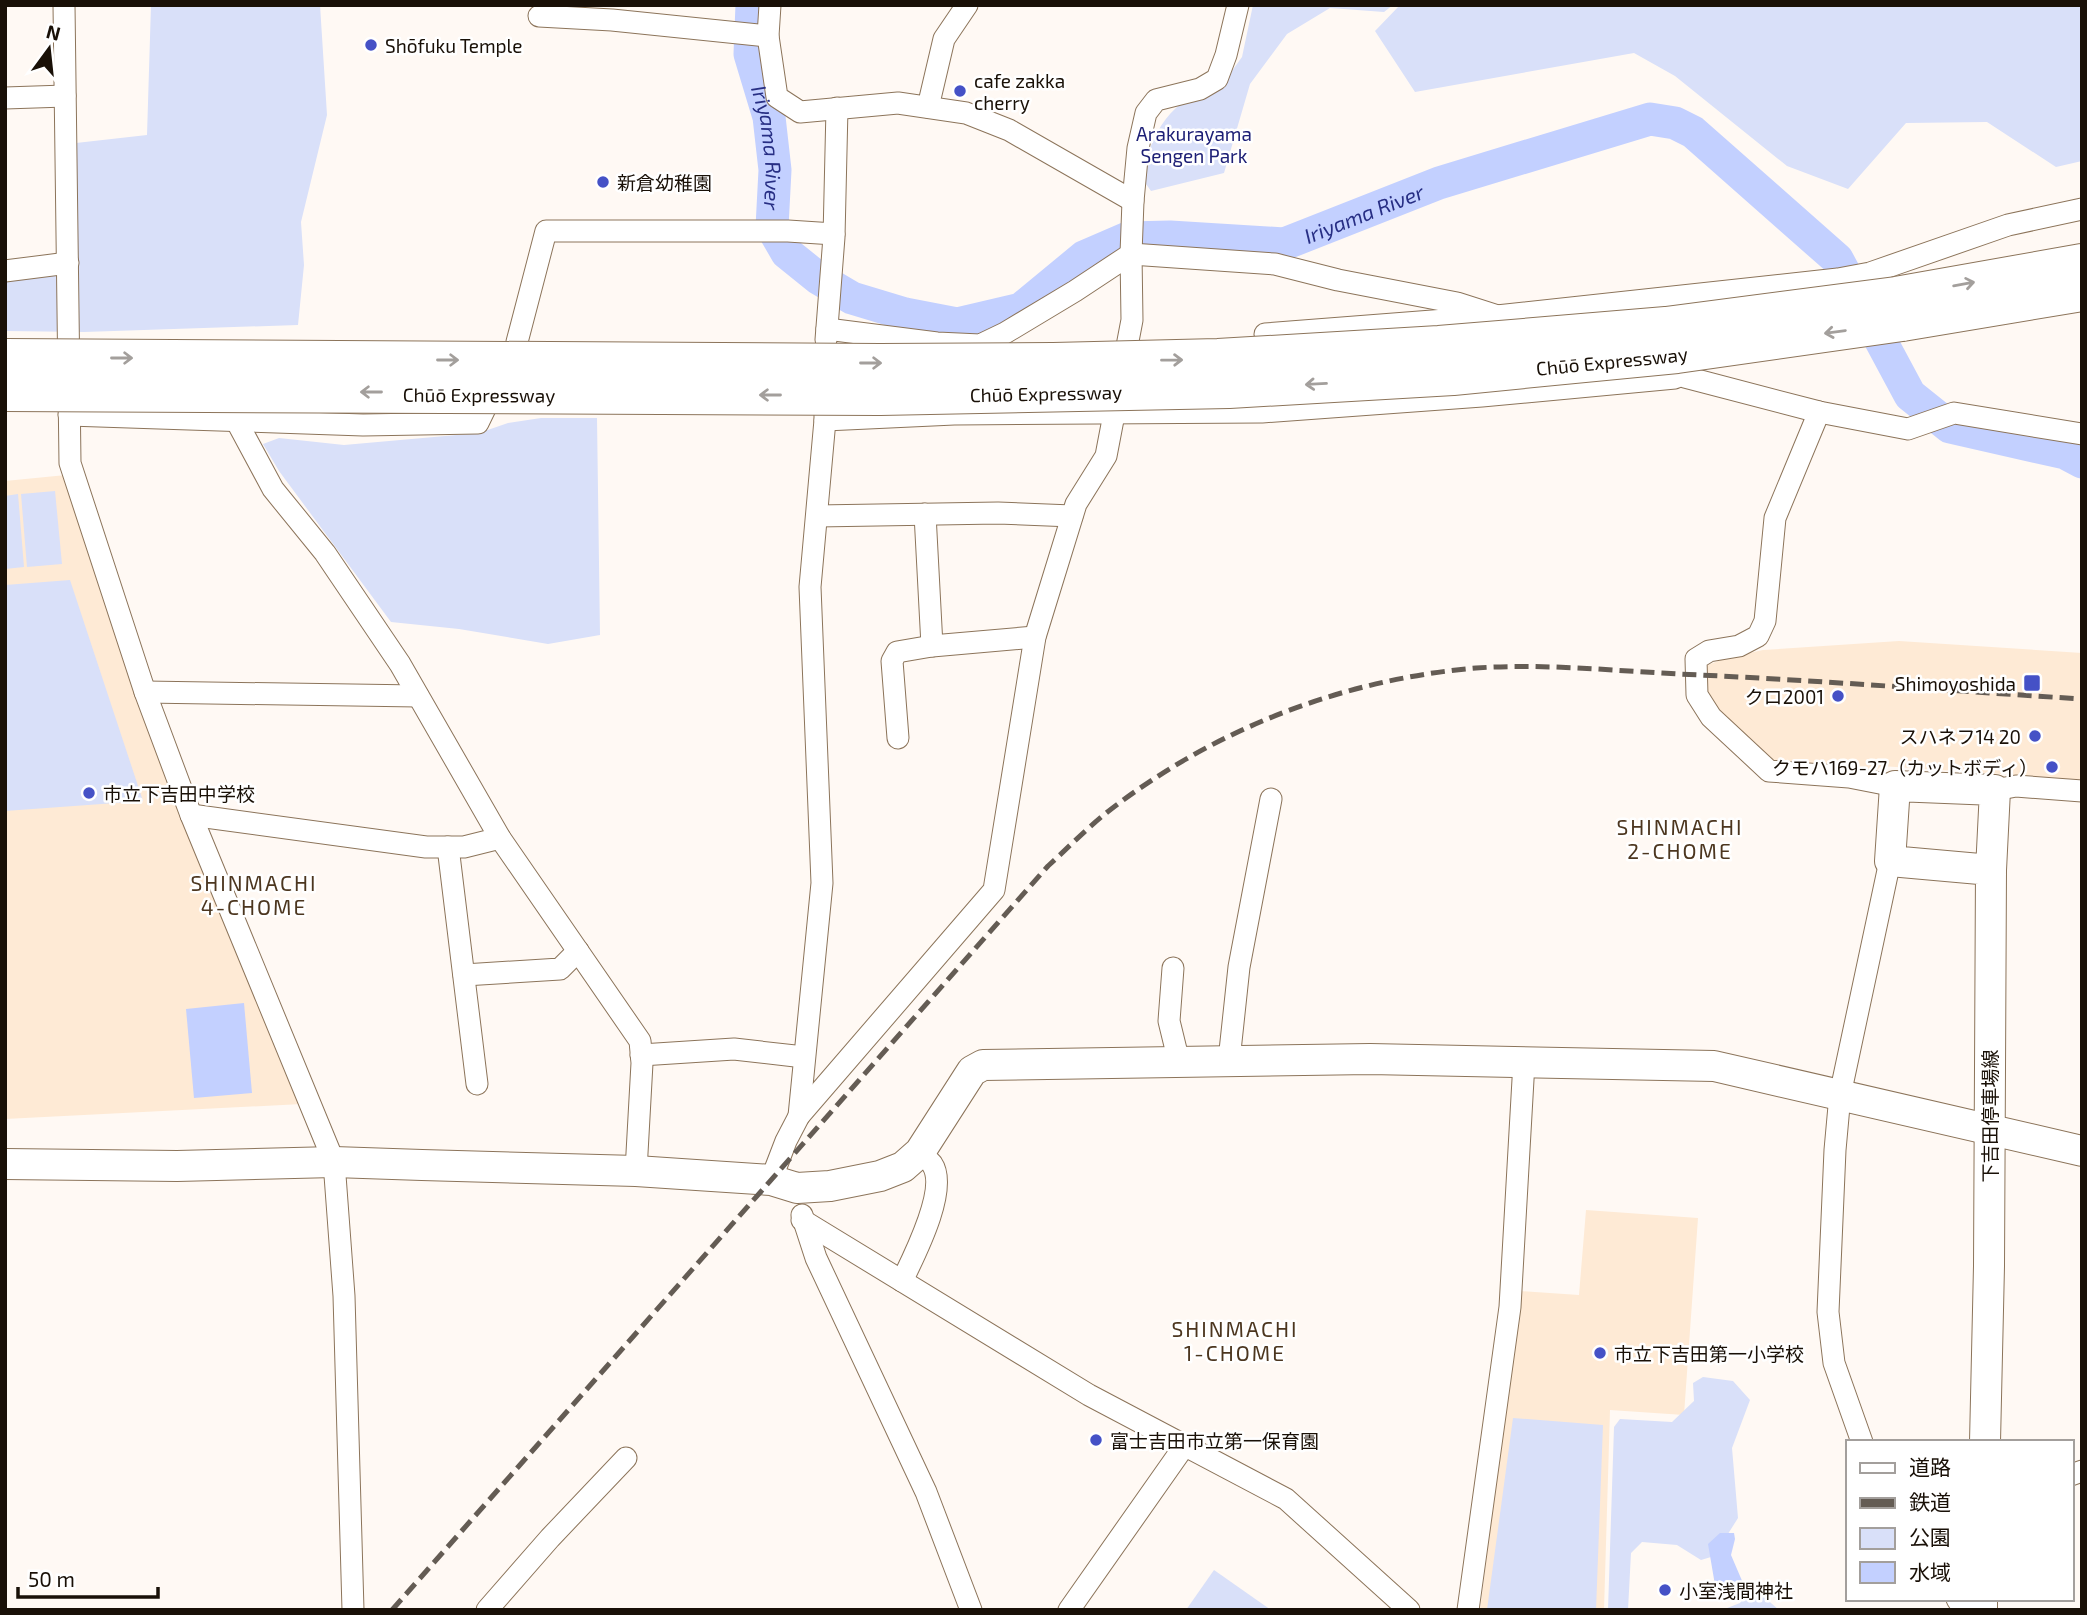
<svg xmlns="http://www.w3.org/2000/svg" width="2087" height="1615" viewBox="0 0 2087 1615" font-family="'Exo 2','Noto Sans JP',sans-serif">
<style>
.built{fill:#feead5}
.green{fill:#d9e0f9}
.water{fill:#c3d0ff}
.lines{fill:none;stroke-linecap:round;stroke-linejoin:round}
.river{stroke:#c3d0ff;stroke-width:33}
.street-casing{stroke:#8c745a;stroke-width:23}
.secondary-casing{stroke:#8c745a;stroke-width:32}
.highway-casing{stroke:#8c745a;stroke-width:40}
.street{stroke:#fff;stroke-width:21}
.secondary{stroke:#fff;stroke-width:30}
.highway{stroke:#fff;stroke-width:38}
.rail{stroke:#645c54;stroke-width:5;stroke-dasharray:14 7;stroke-linecap:butt}
.highway-bridge-casing{stroke:#8c745a;stroke-width:40;stroke-linecap:butt}
.highway-bridge{stroke:#fff;stroke-width:38}
.oneway{stroke:#a39f9c}
.poi-dot{fill:#4551c6;stroke:#fff;stroke-width:2.5}
.labels{text-anchor:middle;dominant-baseline:central;stroke-width:5;stroke-linejoin:round;paint-order:stroke}
.poi-label{font-size:19px;fill:#191007;stroke:#fff;text-anchor:start}
.park-label{font-size:19px;fill:#1e2076;stroke:#fff}
.street-label{font-size:19px;fill:#191007;stroke:#fff}
.water-label{font-size:21px;font-style:italic;fill:#272e84;stroke:#fff}
.neighbourhood-label{font-size:21px;letter-spacing:2px;fill:#4c361f;stroke:#fff}
</style>
<rect width="100%" height="100%" fill="#fff9f4"/>
<g class="built">
<polygon points="66,475 141,712 205,875 302,1104 5,1119 5,481"/>
<polygon points="1899,641 2082,653 2082,784 2059,778 1881,766 1873,774 1774,764 1715,709 1708,695 1705,666 1726,658 1763,650"/>
<polygon points="1586,1210 1698,1218 1684,1415 1610,1410 1604,1610 1480,1610 1520,1291 1579,1295"/>
</g>
<g class="green">
<polygon points="151,5 320,5 327,115 301,222 304,265 298,325 84,332 5,331 5,282 73,264 76,143 147,135"/>
<path d="M1253,5H1393L1384,12L1330,8L1287,34L1250,84L1224,173L1151,191L1141,177C1152,134 1170,95 1219,89L1242,57Z"/>
<polygon points="1400,5 2082,5 2082,161 2056,167 1987,122 1906,123 1848,189 1787,166 1675,76 1634,53 1415,92 1375,31"/>
<polygon points="541,418 597,418 600,635 548,644 459,629 391,622 279,471 263,444 279,438 344,445 479,433 508,423"/>
<polygon points="55,491 62,564 27,567 21,494"/>
<polygon points="18,494 24,567 5,569 5,496"/>
<polygon points="70,580 143,801 5,811 5,585"/>
<polygon points="1703,1377 1733,1381 1750,1400 1732,1448 1738,1518 1726,1537 1731,1551 1701,1560 1677,1545 1642,1542 1631,1553 1628,1610 1608,1610 1614,1427 1620,1419 1672,1422 1694,1401 1693,1383"/>
<polygon points="1513,1418 1603,1425 1596,1610 1487,1610"/>
<polygon points="1214,1570 1271,1610 1186,1610"/>
<polygon points="1749,1584 1779,1610 1722,1610 1740,1603"/>
</g>
<g class="water">
<polygon points="244,1003 252,1093 194,1098 186,1009"/>
<polygon points="1720,1533 1734,1533 1735,1539 1731,1555 1743,1583 1735,1596 1728,1595 1715,1585 1708,1544"/>
</g>
<g class="lines">
<path class="river" id="s1" d="M752,5L750,54L769,117L775,170L772,227L787,253L818,278L852,298L905,314L957,324L1021,309L1084,257L1128,238L1170,237L1284,244L1439,183L1650,119L1675,123L1693,132L1837,259L1910,395L1950,427L2065,453L2082,462"/>
<defs>
<g id="street">
<polyline points="64,5 70,463 145,692 191,815 334,1162 344,1296 353,1610"/>
<polyline points="770,5 768,36 777,97 800,112 898,103 966,113 1009,130 1133,201"/>
<polyline points="539,16 612,20 768,36"/>
<polyline points="5,98 65,96"/>
<polyline points="928,107 944,39 967,5"/>
<polyline points="5,271 68,263"/>
<polyline points="827,329 937,343 980,345 1005,333 1075,291 1131,254 1275,264 1338,280 1457,303 1538,329"/>
<polyline points="1265,334 1497,316 1838,279 1870,273 2008,225 2082,209"/>
<polyline points="826,340 834,237 837,108"/>
<polyline points="517,342 546,231 788,231 834,234"/>
<polyline points="1648,365 1685,377 1819,412 1908,429 1954,413 2082,434"/>
<polyline points="1819,412 1775,518 1765,621 1758,636 1739,646 1709,651 1696,659 1697,695 1711,717 1769,771 1849,777 1895,786"/>
<polyline points="69,415 363,425 478,423 494,390"/>
<polyline points="825,420 954,414 1262,412 1482,396 1675,378"/>
<polyline points="237,422 273,489 325,553 400,664 500,838 640,1041 642,1063 636,1171"/>
<polyline points="925,514 932,646"/>
<polyline points="817,516 998,513 1072,516"/>
<polyline points="145,692 418,696"/>
<polyline points="898,738 892,661 897,652 932,646 1035,637"/>
<polyline points="1995,790 2016,786 2082,791"/>
<polyline points="191,815 426,847 464,847 500,838"/>
<polyline points="448,847 477,1084"/>
<polyline points="1173,968 1169,1021 1179,1062"/>
<polyline points="464,975 560,969 578,951"/>
<polyline points="641,1055 734,1049 804,1057"/>
<polyline points="1231,1061 1230,1051 1239,967 1271,799"/>
<polyline points="799,1116 822,883 810,587 825,420 825,387"/>
<polyline points="771,1180 786,1141 799,1116 994,890 1035,637 1076,504 1106,456 1132,320 1131,254 1133,201 1138,148 1146,113 1156,100 1200,89 1217,79 1226,55 1238,5"/>
<polyline points="802,1215 816,1258 926,1492 971,1610"/>
<polyline points="802,1220 1089,1395 1286,1499 1409,1610"/>
<path d="M902,1281C914,1256 949,1189 932,1164C929,1160 923,1156 920,1152"/>
<polyline points="1862,1442 1834,1363 1828,1312 1835,1150 1840,1095 1890,861"/>
<polyline points="2071,1475 2082,1471"/>
<polyline points="1957,1599 1964,1610"/>
<polyline points="487,1610 550,1538 626,1458"/>
<polyline points="1069,1610 1185,1445"/>
<polyline points="1468,1610 1510,1307 1524,1062"/>
</g>
<g id="secondary">
<polyline points="5,1164 177,1166 334,1162 422,1165 636,1171 771,1180 797,1188 830,1186 880,1176 903,1167 920,1152 972,1071 983,1065 1370,1059 1714,1066 2082,1151"/>
<polyline points="1985,1442 1989,1266 1991,870 1995,790 1895,786 1890,861 1991,870"/>
<polyline points="1982,1610 1982,1599"/>
</g>
<g id="highway">
<polyline points="1896,296 2082,263"/>
<polyline points="1902,322 2082,292"/>
</g>
</defs>
<use href="#street" class="street-casing"/>
<use href="#secondary" class="secondary-casing"/>
<use href="#highway" class="highway-casing"/>
<use href="#street" class="street"/>
<use href="#secondary" class="secondary"/>
<use href="#highway" class="highway"/>
<path class="rail" d="M392,1610L1048,866C1072,844 1095,820 1122,801C1225,725 1348,679 1476,668C1550,663 1625,672 1700,675C1827,681 1954,691 2082,699"/>
<defs>
<g id="highway-bridge">
<polyline points="5,358 880,363 1053,362 1218,358 1439,345 1666,326 1896,296"/>
<path id="s2" d="M5,392L880,396L1229,389L1453,376L1677,354L1902,322"/>
</g>
</defs>
<use href="#highway-bridge" class="highway-bridge-casing"/>
<use href="#highway-bridge" class="highway-bridge"/>
</g>
<defs><path id="oneway-shaft" d="M-6 0H5M1.5-3L5.5 0L1.5 3" fill="none" stroke-width="1.6" stroke-linecap="round" stroke-linejoin="round" transform="scale(1.75)"/></defs>
<g class="oneway">
<use href="#oneway-shaft" transform="translate(1964 284) rotate(-10)"/>
<use href="#oneway-shaft" transform="translate(1835 332) rotate(172)"/>
<use href="#oneway-shaft" transform="translate(122 358)"/>
<use href="#oneway-shaft" transform="translate(448 360)"/>
<use href="#oneway-shaft" transform="translate(1172 360) rotate(-1)"/>
<use href="#oneway-shaft" transform="translate(871 363)"/>
<use href="#oneway-shaft" transform="translate(1316 384) rotate(177)"/>
<use href="#oneway-shaft" transform="translate(371 392) rotate(-180)"/>
<use href="#oneway-shaft" transform="translate(770 395) rotate(-180)"/>
</g>
<g class="poi-dot">
<circle cx="371" cy="45" r="7"/>
<circle cx="960" cy="91" r="7"/>
<circle cx="603" cy="182" r="7"/>
<rect x="2023" y="674" width="18" height="18" rx="3.5"/>
<circle cx="1838" cy="696" r="7"/>
<circle cx="2035" cy="736" r="7"/>
<circle cx="2052" cy="767" r="7"/>
<circle cx="89" cy="793" r="7"/>
<circle cx="1600" cy="1353" r="7"/>
<circle cx="1096" cy="1440" r="7"/>
<circle cx="1665" cy="1590" r="7"/>
</g>
<g class="labels">
<g class="poi-label">
<text x="385" y="45">Shōfuku Temple</text>
<text x="974" y="80">cafe zakka<tspan x="974" dy="22">cherry</tspan></text>
<text x="617" y="182">新倉幼稚園</text>
<text x="2016" y="683" text-anchor="end">Shimoyoshida</text>
<text x="1824" y="696" text-anchor="end">クロ2001</text>
<text x="2021" y="736" text-anchor="end">スハネフ14 20</text>
<text x="2038" y="767" text-anchor="end">クモハ169-27（カットボディ）</text>
<text x="103" y="793">市立下吉田中学校</text>
<text x="1614" y="1353">市立下吉田第一小学校</text>
<text x="1110" y="1440">富士吉田市立第一保育園</text>
<text x="1679" y="1590">小室浅間神社</text>
</g>
<g class="park-label">
<text x="1194" y="133">Arakurayama<tspan x="1194" dy="22">Sengen Park</tspan></text>
</g>
<g class="street-label">
<text stroke="none"><textPath href="#s2" startOffset="1608">Chūō Expressway</textPath></text>
<text stroke="none"><textPath href="#s2" startOffset="474">Chūō Expressway</textPath></text>
<text stroke="none"><textPath href="#s2" startOffset="1041">Chūō Expressway</textPath></text>
<text transform="translate(1989 1116) rotate(-90)">下吉田停車場線</text>
</g>
<g class="water-label">
<text stroke="none"><textPath href="#s1" startOffset="145">Iriyama River</textPath></text>
<text stroke="none"><textPath href="#s1" startOffset="880">Iriyama River</textPath></text>
</g>
<g class="neighbourhood-label">
<text x="1680" y="826">SHINMACHI<tspan x="1680" dy="24">2-CHOME</tspan></text>
<text x="254" y="882">SHINMACHI<tspan x="254" dy="24">4-CHOME</tspan></text>
<text x="1235" y="1328">SHINMACHI<tspan x="1235" dy="24">1-CHOME</tspan></text>
</g>
</g>
<rect width="2087" height="1615" fill="none" stroke="#191007" stroke-width="14"/>
<rect x="1846" y="1440" width="228" height="161" fill="#ffffff" stroke="#a39f9c" stroke-width="2"/>
<rect x="1860" y="1463" width="35" height="10" fill="#ffffff" stroke="#a39f9c" stroke-width="2"/>
<text x="1909" y="1475" font-size="21" fill="#191007">道路</text>
<rect x="1860" y="1498" width="35" height="10" fill="#645c54" stroke="#a39f9c" stroke-width="2"/>
<text x="1909" y="1510" font-size="21" fill="#191007">鉄道</text>
<rect x="1860" y="1528" width="35" height="21" fill="#d9e0f9" stroke="#a39f9c" stroke-width="2"/>
<text x="1909" y="1545" font-size="21" fill="#191007">公園</text>
<rect x="1860" y="1562" width="35" height="21" fill="#c3d0ff" stroke="#a39f9c" stroke-width="2"/>
<text x="1909" y="1580" font-size="21" fill="#191007">水域</text>
<g transform="translate(49 49) rotate(15)" stroke="#ffffff" stroke-width="5" paint-order="stroke">
<path d="M0-5L12 26L0 18L-12 26Z" fill="#191007"/>
<text y="-10" font-size="19" font-weight="bold" text-anchor="middle" fill="#191007">N</text>
</g>
<path d="M18 1587v10h140v-10" fill="none" stroke="#191007" stroke-width="3.5"/>
<text x="28" y="1587" font-size="21" fill="#191007" stroke="#ffffff" stroke-width="5" paint-order="stroke">50 m</text>
</svg>
